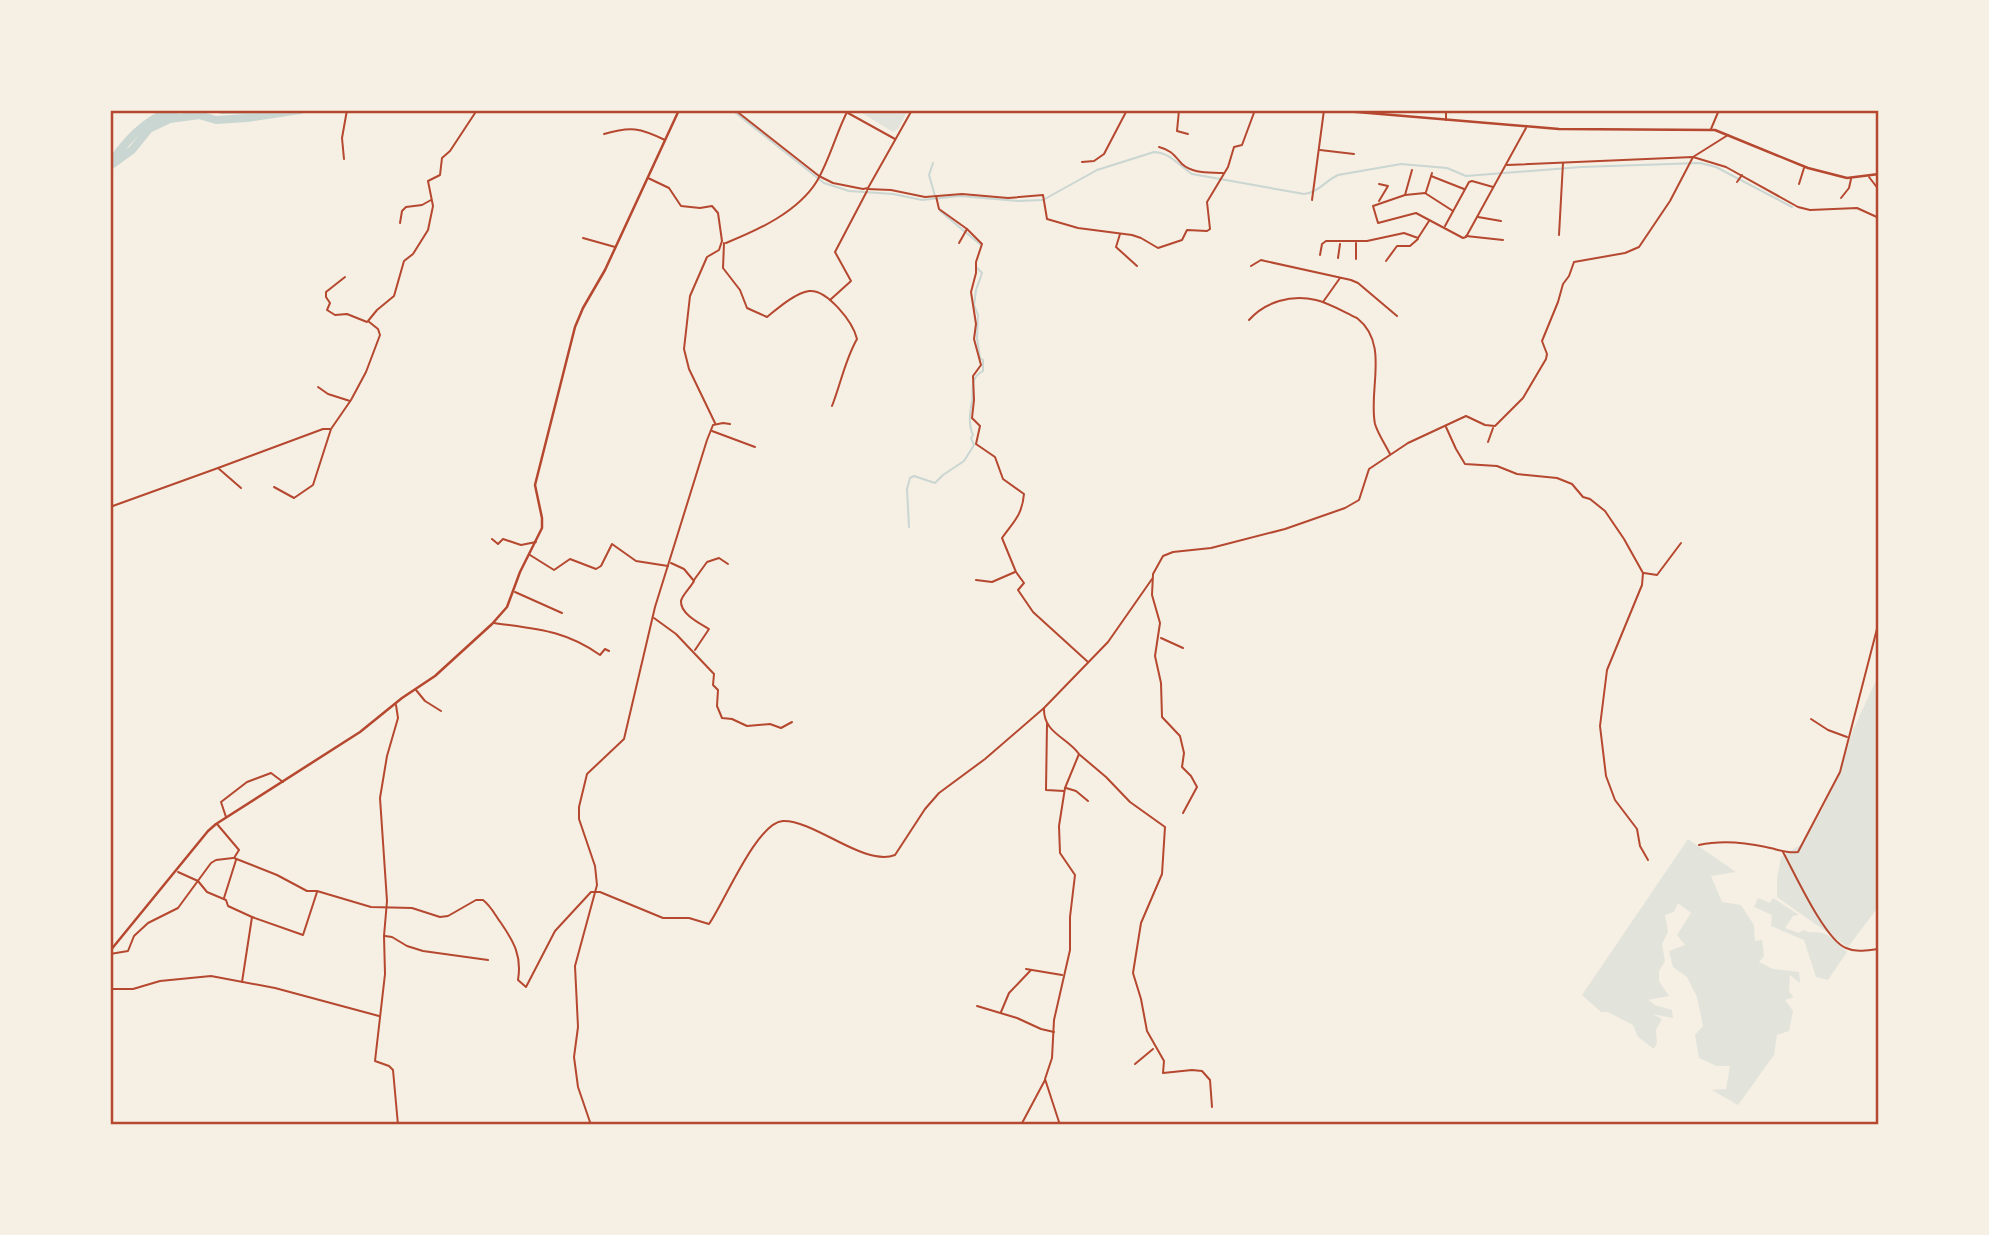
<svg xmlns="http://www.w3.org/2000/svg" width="1989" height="1235" viewBox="0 0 1989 1235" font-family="'Noto Sans',sans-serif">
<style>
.green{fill:#e2e4dc}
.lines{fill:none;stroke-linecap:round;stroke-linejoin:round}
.stream{stroke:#c9d6d2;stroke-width:2}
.river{stroke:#c9d6d2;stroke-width:8}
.minor{stroke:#b5482f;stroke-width:2}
.tertiary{stroke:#b5482f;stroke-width:2.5}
.primary{stroke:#b5482f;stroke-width:2.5}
.neatline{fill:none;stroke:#b5482f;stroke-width:2.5}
</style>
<rect width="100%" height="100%" fill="#f6efe4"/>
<g class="green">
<polygon points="857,110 908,110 898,129 893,132"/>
<polygon points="1879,674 1879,906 1848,947 1777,897 1777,879 1781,857 1803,843 1822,810 1840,772 1853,730"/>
<polygon points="1688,839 1736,872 1711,876 1722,902 1741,905 1754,925 1755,941 1762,940 1764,956 1759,962 1773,969 1799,972 1800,983 1790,975 1789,992 1794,997 1785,1000 1793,1011 1789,1031 1777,1035 1774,1055 1738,1105 1712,1090 1726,1089 1730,1066 1717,1066 1699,1058 1695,1035 1703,1026 1697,997 1687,977 1673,967 1669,951 1685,945 1677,935 1691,913 1678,903 1674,912 1665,915 1668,932 1662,944 1665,961 1659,971 1659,981 1669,996 1648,1000 1655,1005 1672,1010 1673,1018 1652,1014 1662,1019 1656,1030 1657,1043 1654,1049 1638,1037 1633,1025 1608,1012 1601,1012 1582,995"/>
<path d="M1758,898L1770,903L1773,898L1799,915L1793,916L1785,928L1799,933L1803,930C1811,934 1814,931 1822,933C1831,935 1840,945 1847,952L1828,980L1816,977L1804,940L1771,926L1772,915L1754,907Z"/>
</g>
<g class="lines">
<g class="stream">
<polyline points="164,110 166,112"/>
<path d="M732,110L824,183L849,191L893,194L922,200L960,196L1018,201L1043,200L1097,170L1154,152C1171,153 1178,165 1192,174L1304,194C1319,192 1325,181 1338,175L1401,164L1447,168L1466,176L1581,167L1700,163L1716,167L1792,207"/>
<polyline points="933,163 929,175 935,196"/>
<polyline points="940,211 981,245"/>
<path d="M909,527L907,489L910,478L914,476L935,483L943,475L964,461L974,445L971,438L973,435C968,424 970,412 972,401C974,387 969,379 983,371V360L980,358L977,338L978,315L974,305L976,290L982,273L976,267"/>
</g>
<g class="river">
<polyline points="222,110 249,110"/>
<path d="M112,161C128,138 149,115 177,110"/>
<polyline points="110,166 132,150 149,129 170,119 199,115 216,120 247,118 300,110"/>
</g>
<g class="minor">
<polyline points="735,110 819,176 833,183 863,189 868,188 912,110"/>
<polyline points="1179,110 1177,131 1188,134"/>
<polyline points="848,113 895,139"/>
<polyline points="1446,120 1446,110"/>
<polyline points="1711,129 1719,110"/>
<path d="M604,134C631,126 640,128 665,140"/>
<path d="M1159,147C1171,150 1174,155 1182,164C1193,174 1209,172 1223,173"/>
<polyline points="1320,150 1354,154"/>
<polyline points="344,159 342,138 347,110"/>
<polyline points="1082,162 1094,161 1104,154 1127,110"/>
<polyline points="1507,165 1693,157 1726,167 1798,207 1810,210 1857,208 1879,218"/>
<polyline points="1431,176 1464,189"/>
<polyline points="1869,177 1879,190"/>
<polyline points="648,178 669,188 681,206 700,208 712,206 718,213 722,241 719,250 707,257 690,296 684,349 689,369 715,423"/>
<polyline points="1737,182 1742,175"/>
<polyline points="1379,184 1388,186 1379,201"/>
<polyline points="1799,184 1804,168"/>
<polyline points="867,189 891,190 925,197 962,194 1008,198 1043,195 1047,219 1078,228 1132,235 1141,238 1158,248 1182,240 1187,230 1207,231 1210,229 1207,202 1228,167 1234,147 1242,145 1255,110"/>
<polyline points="1426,192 1432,173"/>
<polyline points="1405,195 1412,170"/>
<path d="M936,196L939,209L967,229L982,244L976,262V273L971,292L976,324L974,339L981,365L973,376L974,400L972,418L980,426L976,444L995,457L1003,479L1024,494C1022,516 1013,522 1002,538L1016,572L1024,583L1018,590L1033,612L1088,662"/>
<polyline points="1841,198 1849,188 1851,179"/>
<polyline points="1312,200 1324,110"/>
<polyline points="1453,211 1425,193 1405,195 1373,206 1378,223 1416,213 1463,238 1466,237 1526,128"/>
<polyline points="1478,217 1501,221"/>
<polyline points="400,223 402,211 406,207 422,205 431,200"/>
<polyline points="1445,226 1469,182 1472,181 1493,187"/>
<polyline points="1120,234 1116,247 1137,266"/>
<polyline points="1559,235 1563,163"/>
<polyline points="1466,236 1503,240"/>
<polyline points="583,238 615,247"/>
<path d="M724,243L723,268L740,290L747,308L767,317C777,309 795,293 809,291C827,289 853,322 857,339C845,360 841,383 832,406"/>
<path d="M726,243C758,230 798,212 817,181C830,159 836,133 848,110"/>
<polyline points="959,243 967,229"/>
<polyline points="1320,255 1322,244 1326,241 1367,241 1404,233 1418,238 1429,221"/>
<polyline points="1338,258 1340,244"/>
<polyline points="1356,259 1356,243"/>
<polyline points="1386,261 1397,246 1410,246 1418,239"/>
<polyline points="1251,266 1261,260 1265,261 1351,280 1358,283 1397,316"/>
<polyline points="345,277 326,292 326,297 330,303 327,310 335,315 347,314 367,322"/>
<polyline points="830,300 851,281 835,252 867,191"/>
<polyline points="1323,302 1340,278"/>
<path d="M1249,320C1265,302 1291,294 1316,300C1329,303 1344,312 1357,318C1390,344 1368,389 1375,424C1378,434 1385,444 1390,454"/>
<polyline points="318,387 328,394 350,401"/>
<polyline points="1446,427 1456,449 1465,464 1497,466 1517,474 1557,478 1572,484 1583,497 1590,499 1605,511 1624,539 1643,573 1642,585 1607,670 1600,726 1606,776 1615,800 1637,829 1640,846 1648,860"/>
<polyline points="712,431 755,447"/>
<polyline points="1488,442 1493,428"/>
<polyline points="218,468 323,429 330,429"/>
<polyline points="274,487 294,498 313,485 331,429 351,400 366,372 380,335 378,329 368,321 377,310 394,296 404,261 413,254 428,230 433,206 428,181 440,175 442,158 450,151 477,110"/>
<polyline points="110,507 218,468 241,488"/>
<polyline points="492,539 498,544 503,539 521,545 536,542"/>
<polyline points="530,555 554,570 570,559 596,569 601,566 612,544 636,561 668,566"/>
<path d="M671,563L684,569L694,581C691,587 682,595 681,601C680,614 701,624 709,629L695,650"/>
<polyline points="1644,573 1657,575 1681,543"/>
<polyline points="694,580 707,562 719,558 728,564"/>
<polyline points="976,580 992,582 1015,572"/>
<polyline points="515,592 562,613"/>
<polyline points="654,618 676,634 714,674 713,685 718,690 717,706 722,718 732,719 747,726 770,724 781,728 792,722"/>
<path d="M494,623C536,629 565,630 600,655L605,649L609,651"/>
<polyline points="1161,638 1183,648"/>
<polyline points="416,690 425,701 441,711"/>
<polyline points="396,705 398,718 387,756 380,798 387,901 384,936 385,974 375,1061 389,1066 393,1070 398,1125"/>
<polyline points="1811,719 1828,730 1847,737"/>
<polyline points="1047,724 1046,790 1064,791"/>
<polyline points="1080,755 1106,777 1130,802 1165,827 1162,874 1141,923 1133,973 1141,999 1147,1031 1164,1061 1163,1073 1192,1070 1202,1071 1210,1080 1212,1107"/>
<polyline points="1066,788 1076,791 1088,801"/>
<polyline points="1183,813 1197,787 1191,776 1182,767 1184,753 1180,736 1162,717 1161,683 1155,656 1160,623 1152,595 1153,574 1163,556 1173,552 1211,548 1285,529 1345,508 1359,500 1369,469 1408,443 1466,416 1485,425 1495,426 1523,398 1546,359 1547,354 1542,341 1558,302 1563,284 1569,276 1574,262 1625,253 1639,247 1670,201 1693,157 1728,135"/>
<polyline points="226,817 221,802 247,782 271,773 283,782"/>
<path d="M217,824L239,850L234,858L277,875L307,891H317L371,907L412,908L440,917L448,916L476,900H483C491,906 495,915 501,923C514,942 522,956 518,980L526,987L555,931L591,892H600L663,918H689L709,924C724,903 757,822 783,821C815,820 864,867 895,855L925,809L939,793L985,759L1044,708"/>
<path d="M1699,845C1721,840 1743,842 1766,847C1777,849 1787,854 1798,852L1840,772L1879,621"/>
<path d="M1783,852C1795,874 1825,940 1846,948C1857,953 1868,950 1879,949"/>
<polyline points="178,872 198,881 207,892 226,900 228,906 252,917 242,982"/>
<polyline points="224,898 236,860"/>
<polyline points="252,917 303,935 317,892"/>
<polyline points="385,936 392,937 407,946 423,951 488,960"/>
<polyline points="110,954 128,951 134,936 148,923 178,908 211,863 216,860 233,858"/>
<polyline points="1026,969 1062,975"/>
<polyline points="110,989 133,989 160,981 211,976 275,988 379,1016"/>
<polyline points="977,1006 1017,1018 1041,1029 1054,1032"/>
<polyline points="1001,1012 1009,993 1031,970"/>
<polyline points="1135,1064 1153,1049"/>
<polyline points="591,1125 578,1087 574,1057 578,1027 575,966 597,885 595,866 579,819 579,807 587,774 624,739 655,607 707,440 713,425 723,423 730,424"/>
<polyline points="1021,1125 1045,1080"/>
<path d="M1060,1125L1045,1079L1052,1058L1054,1020L1070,950V917L1075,875L1060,853L1059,826L1065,788L1079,754C1067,737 1043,733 1044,708L1108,642L1152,579"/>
</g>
<polyline class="tertiary" points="110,951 208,831 216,824 360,732 402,698 435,676 492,624 507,607 520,572 542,528 542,518 535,485 575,327 583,308 605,270 679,110"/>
<polyline class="primary" points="1333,110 1559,129 1715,130 1808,168 1847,178 1879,174"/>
</g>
<rect width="1989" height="1235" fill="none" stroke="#f6efe4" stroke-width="224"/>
<rect x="112" y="112" width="1765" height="1011" class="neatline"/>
</svg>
